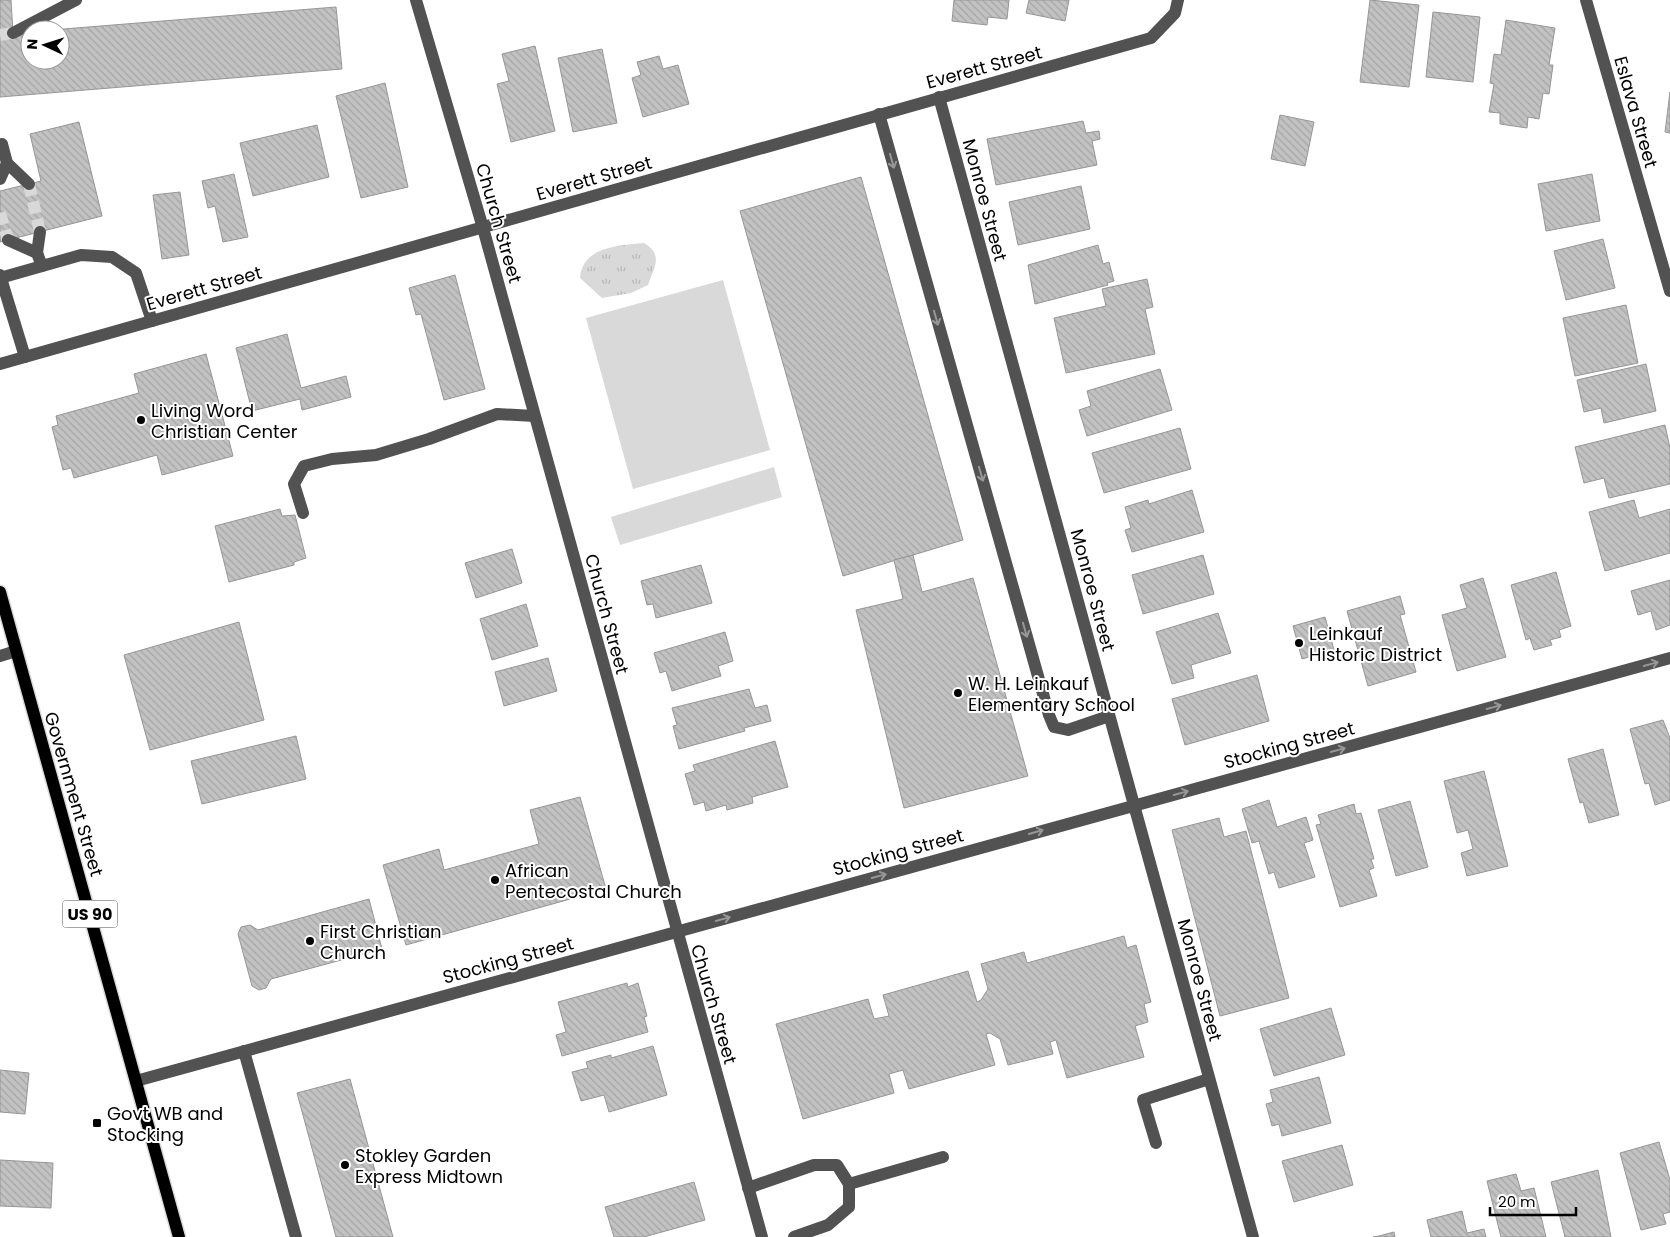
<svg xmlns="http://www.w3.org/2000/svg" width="1670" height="1237" viewBox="0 0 1670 1237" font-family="Poppins,sans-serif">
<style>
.park{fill:url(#park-tufts)}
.pitch{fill:#d9d9d9}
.building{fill:url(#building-back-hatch);stroke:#969696}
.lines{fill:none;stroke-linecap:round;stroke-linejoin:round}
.minor-tunnel{stroke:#d9d9d9;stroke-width:12;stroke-dasharray:12 6;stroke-linecap:butt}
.major-casing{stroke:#dbdbdb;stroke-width:15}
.minor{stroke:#525252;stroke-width:12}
.major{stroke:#000;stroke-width:12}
.oneway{stroke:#979797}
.poi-dot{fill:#000;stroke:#fff;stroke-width:2}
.labels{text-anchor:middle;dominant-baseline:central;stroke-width:4;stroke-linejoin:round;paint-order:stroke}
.shield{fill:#fff;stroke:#4c4c4c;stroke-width:1}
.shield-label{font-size:16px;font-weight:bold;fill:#000}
.street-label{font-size:18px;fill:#000;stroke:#fff}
.poi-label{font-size:18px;fill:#000;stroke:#fff;text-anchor:start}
</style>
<defs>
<pattern id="park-tufts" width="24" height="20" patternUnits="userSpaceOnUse" patternTransform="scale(1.25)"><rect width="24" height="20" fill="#d9d9d9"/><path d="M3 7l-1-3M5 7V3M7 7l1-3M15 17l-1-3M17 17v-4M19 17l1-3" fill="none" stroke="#b8b8b8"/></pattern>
<pattern id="building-back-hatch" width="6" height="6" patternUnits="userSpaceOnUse" patternTransform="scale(1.25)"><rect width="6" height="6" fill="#c2c2c2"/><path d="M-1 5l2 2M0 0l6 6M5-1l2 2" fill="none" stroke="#a5a5a5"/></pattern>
</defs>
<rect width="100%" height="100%" fill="#fff"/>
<path class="park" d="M644,243C664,255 654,267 648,285L631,293L602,298L580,278C582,247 619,245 644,243Z"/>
<g class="pitch">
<polygon points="723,280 770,450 633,489 586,318"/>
<polygon points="774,467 782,497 620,545 611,517"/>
</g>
<g class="building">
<polygon points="0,0 11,0 13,33 30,32 30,60 60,60 60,30 51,30 336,7 342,69 0,97"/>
<polygon points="954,0 1009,0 1007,19 988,17 987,25 952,21"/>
<polygon points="1029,0 1069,0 1065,21 1026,13"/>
<polygon points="1370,0 1419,5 1409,87 1360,82"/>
<polygon points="1433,12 1480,17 1473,82 1426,77"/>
<polygon points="1506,20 1555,28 1549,65 1553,65 1549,94 1543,93 1539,119 1528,117 1527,128 1500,124 1500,113 1489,112 1494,84 1490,83 1494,54 1501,55"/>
<polygon points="535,46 555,131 511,142 497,84 509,81 502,54"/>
<polygon points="602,49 617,123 573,132 558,58"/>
<polygon points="659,56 663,69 678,65 689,104 643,117 632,78 641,75 637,62"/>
<polygon points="385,83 408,187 361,198 336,96"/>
<polygon points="1670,92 1670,133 1665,132"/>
<polygon points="1280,115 1314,122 1305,166 1271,159"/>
<polygon points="1083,121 1086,133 1099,131 1100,139 1092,141 1097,165 996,185 987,139"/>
<polygon points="79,122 102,216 0,242 0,191 41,181 30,134"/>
<polygon points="317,125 329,177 253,196 240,143"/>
<polygon points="234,174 248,237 223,242 215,206 208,208 202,181"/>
<polygon points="1592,174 1600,221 1546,231 1538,184"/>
<polygon points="861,177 963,540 843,576 740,211"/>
<polygon points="1081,186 1090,229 1018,245 1009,202"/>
<polygon points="180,192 189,255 162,259 153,195"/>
<polygon points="1603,239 1615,288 1566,300 1554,251"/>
<polygon points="1098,245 1103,264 1109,262 1114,281 1107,283 1108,285 1035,304 1028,265"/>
<polygon points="455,275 485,389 444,400 421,314 416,315 409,288"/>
<polygon points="1147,279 1153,307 1145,309 1155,354 1066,373 1054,318 1106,306 1102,289"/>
<polygon points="1626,305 1638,363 1575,376 1563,318"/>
<polygon points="287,334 301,388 346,376 351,397 302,410 300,399 252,411 236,348"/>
<polygon points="206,354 233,456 162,475 157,455 74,478 71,468 63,470 52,427 58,425 56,416 139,393 134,374"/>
<polygon points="1646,364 1656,411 1604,423 1601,408 1584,412 1577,380"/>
<polygon points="1160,369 1172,410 1087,436 1079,410 1091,406 1087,391"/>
<polygon points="1665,425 1670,448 1670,484 1609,498 1604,478 1584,483 1575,447"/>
<polygon points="1180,428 1191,469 1104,493 1092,453"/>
<polygon points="1192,490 1204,532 1132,552 1125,530 1131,528 1125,507 1148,500 1149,504 1152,503"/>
<polygon points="1634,500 1639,518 1670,509 1670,553 1605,571 1589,512"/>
<polygon points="280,509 282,516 295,515 306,558 294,562 294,565 229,582 215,526"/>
<polygon points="512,549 522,583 476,598 465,563"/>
<polygon points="913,555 922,592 973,578 1028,776 904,808 856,610 903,599 894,560"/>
<polygon points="1203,555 1214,594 1143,614 1132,575"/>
<polygon points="701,565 712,603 656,618 653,604 647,605 641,581"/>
<polygon points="1556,572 1571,626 1559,630 1561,637 1550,640 1552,645 1534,650 1530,638 1526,640 1511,585"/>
<polygon points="1483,578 1506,657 1457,671 1442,615 1467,608 1460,585"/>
<polygon points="1670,580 1670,625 1656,630 1651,611 1638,615 1631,591"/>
<polygon points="1400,596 1405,614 1400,615 1416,672 1368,686 1347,611"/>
<polygon points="526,604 538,646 492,660 480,619"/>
<polygon points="1218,613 1231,653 1191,665 1194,678 1172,684 1156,632"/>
<polygon points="1325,617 1334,650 1302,659 1293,626"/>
<polygon points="239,622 264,720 150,750 124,655"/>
<polygon points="725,632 733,661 718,666 721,676 672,691 666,671 660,673 654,653"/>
<polygon points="548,658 557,691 504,706 495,672"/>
<polygon points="1257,675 1269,721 1185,745 1172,699"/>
<polygon points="749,689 755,708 767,705 771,721 744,728 745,731 679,749 673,726 677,725 672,708"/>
<polygon points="1663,720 1670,738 1670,800 1655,805 1649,783 1645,784 1630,729"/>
<polygon points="296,736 306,779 202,804 191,761"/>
<polygon points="775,741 788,787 752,797 753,803 727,810 726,805 706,811 704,802 694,805 685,774 695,771 693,765"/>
<polygon points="1603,749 1619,815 1589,823 1583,802 1580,803 1568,759"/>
<polygon points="1484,771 1508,866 1467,876 1461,853 1473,849 1468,830 1457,833 1444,781"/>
<polygon points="580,797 606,889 406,945 383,865 439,849 444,870 539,844 530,810"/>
<polygon points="1269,800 1277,827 1306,817 1313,840 1304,843 1315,877 1279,888 1274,872 1269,874 1259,841 1252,843 1242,809"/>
<polygon points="1410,801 1428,867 1396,876 1378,810"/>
<polygon points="1354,804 1356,814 1361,813 1374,859 1371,859 1374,868 1369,870 1377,896 1340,907 1316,825 1321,824 1318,815"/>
<polygon points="1219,818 1224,837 1246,831 1289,998 1220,1016 1172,830"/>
<polygon points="369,899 382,949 271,979 266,988 259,990 252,986 238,934 241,927 250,925 258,930"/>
<polygon points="1124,936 1127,948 1136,945 1151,1002 1144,1004 1148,1022 1135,1026 1144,1057 1067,1078 1056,1040 1050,1042 1053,1054 1008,1065 1000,1039 990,1033 986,1034 995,1065 909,1089 903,1070 889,1074 894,1093 803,1119 776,1024 868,999 874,1019 889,1016 883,995 968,971 977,1002 981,1000 988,989 981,964 1024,952 1027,963"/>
<polygon points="627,983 628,987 638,983 647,1016 644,1017 648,1032 562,1056 556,1035 566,1032 558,1002"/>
<polygon points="1331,1008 1345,1055 1274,1076 1260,1029"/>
<polygon points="653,1046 667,1095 609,1112 604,1095 581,1101 572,1072 588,1068 586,1062 589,1061 611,1055 611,1058"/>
<polygon points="0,1070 29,1073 25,1114 0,1112"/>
<polygon points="1319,1077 1331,1123 1282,1136 1279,1124 1272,1126 1266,1104 1273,1102 1270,1090"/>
<polygon points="350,1079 393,1237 336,1237 297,1093"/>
<polygon points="1659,1142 1670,1180 1670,1212 1663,1214 1666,1224 1641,1230 1620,1153"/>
<polygon points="1342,1145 1353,1185 1294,1202 1282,1161"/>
<polygon points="0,1160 53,1163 51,1208 0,1206"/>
<polygon points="1598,1170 1611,1237 1565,1237 1551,1182"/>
<polygon points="1516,1174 1521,1191 1534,1188 1546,1237 1501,1237 1487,1181"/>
<polygon points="694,1182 705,1220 644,1237 614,1237 605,1207"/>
<polygon points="1462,1211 1467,1233 1484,1229 1486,1237 1431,1237 1427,1220"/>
<polygon points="1394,1232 1395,1237 1373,1237 1379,1236"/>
</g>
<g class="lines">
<g class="minor-tunnel">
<polyline points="0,35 13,33"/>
<polyline points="29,184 40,232"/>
<polyline points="0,213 8,240"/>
</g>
<defs>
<polyline id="major" points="0,592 179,1237"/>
</defs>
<use href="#major" class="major-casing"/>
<g class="minor">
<polyline points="416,0 483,228 762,1237"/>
<polyline points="1586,0 1670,291"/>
<polyline points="13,33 76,0"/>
<polyline points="939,97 1253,1237"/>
<polyline points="879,114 1049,715 1054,727 1068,730 1109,716"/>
<polyline points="0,145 2,144 7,163 0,179"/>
<polyline points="7,163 29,184"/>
<polyline points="8,240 37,253 42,266"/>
<polyline points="37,253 40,232"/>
<polyline points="0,275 25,357"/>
<polyline points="0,278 81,255 112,257 136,273 152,321"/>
<polyline points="0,364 1151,38 1175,13 1178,0"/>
<polyline points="303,513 294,484 304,466 332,459 376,455 429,439 497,414 534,416"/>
<polyline points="0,656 16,651"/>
<polyline points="244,1051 296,1237"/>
<polyline points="136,1081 1670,658"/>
<polyline points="1156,1143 1143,1100 1209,1079"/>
<polyline points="849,1184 943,1157"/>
<polyline points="748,1188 814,1165 837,1165 849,1184 849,1207 828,1225 794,1237"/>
</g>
<use href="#major" class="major"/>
</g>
<defs><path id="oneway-shaft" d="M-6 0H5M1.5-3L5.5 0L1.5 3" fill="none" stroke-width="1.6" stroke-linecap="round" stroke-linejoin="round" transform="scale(1.25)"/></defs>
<g class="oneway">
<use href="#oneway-shaft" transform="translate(892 161) rotate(74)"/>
<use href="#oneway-shaft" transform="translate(936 318) rotate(74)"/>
<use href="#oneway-shaft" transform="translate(981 474) rotate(74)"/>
<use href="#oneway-shaft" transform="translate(1025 630) rotate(74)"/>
<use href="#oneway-shaft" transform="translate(1651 664) rotate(-15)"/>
<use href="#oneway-shaft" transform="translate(1494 707) rotate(-15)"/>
<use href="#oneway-shaft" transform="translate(1338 750) rotate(-15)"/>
<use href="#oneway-shaft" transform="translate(1181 793) rotate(-15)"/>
<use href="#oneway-shaft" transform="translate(1036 832) rotate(-16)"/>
<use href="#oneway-shaft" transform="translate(879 876) rotate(-15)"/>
<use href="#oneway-shaft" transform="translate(723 919) rotate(-15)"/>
</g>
<g class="poi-dot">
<circle cx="141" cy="420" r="5"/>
<circle cx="1299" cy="643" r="5"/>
<circle cx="958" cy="693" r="5"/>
<circle cx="495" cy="880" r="5"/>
<circle cx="310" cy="941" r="5"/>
<rect x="92" y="1118" width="10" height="10" rx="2.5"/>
<circle cx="345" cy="1165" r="5"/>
</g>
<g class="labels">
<rect class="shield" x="62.5" y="900.5" width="55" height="27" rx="4"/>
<g class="shield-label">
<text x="90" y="914">US 90</text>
</g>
<g class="street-label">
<text transform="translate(984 67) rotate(-15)">Everett Street</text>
<text transform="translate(1636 112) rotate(74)">Eslava Street</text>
<text transform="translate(594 178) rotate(-16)">Everett Street</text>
<text transform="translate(985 200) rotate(75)">Monroe Street</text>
<text transform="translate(499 223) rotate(74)">Church Street</text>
<text transform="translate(204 288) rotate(-16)">Everett Street</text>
<text transform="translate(1093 590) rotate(75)">Monroe Street</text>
<text transform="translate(607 614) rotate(75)">Church Street</text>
<text transform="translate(1289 745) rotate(-15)">Stocking Street</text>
<text transform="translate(74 794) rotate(74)">Government Street</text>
<text transform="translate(898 852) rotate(-15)">Stocking Street</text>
<text transform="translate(508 960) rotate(-15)">Stocking Street</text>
<text transform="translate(1200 980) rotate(75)">Monroe Street</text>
<text transform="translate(714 1004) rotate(74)">Church Street</text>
</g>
<g class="poi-label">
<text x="151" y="410">Living Word<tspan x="151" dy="21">Christian Center</tspan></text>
<text x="1309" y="633">Leinkauf<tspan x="1309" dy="21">Historic District</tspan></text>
<text x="968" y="683">W. H. Leinkauf<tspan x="968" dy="21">Elementary School</tspan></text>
<text x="505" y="870">African<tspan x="505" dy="21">Pentecostal Church</tspan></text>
<text x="320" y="931">First Christian<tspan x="320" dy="21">Church</tspan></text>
<text x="107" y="1113">Govt WB and<tspan x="107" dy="21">Stocking</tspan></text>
<text x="355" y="1155">Stokley Garden<tspan x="355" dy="21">Express Midtown</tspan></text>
</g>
</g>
<g transform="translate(45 45) rotate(274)"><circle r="24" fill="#ffffff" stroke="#999999"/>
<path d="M0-4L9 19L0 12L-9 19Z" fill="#000000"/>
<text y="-8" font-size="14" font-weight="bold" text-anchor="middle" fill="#000000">N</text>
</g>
<path d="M1490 1207v8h86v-8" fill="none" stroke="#000000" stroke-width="2.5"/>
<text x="1498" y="1207" font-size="15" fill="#000000" stroke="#ffffff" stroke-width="4" paint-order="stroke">20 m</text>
</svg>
